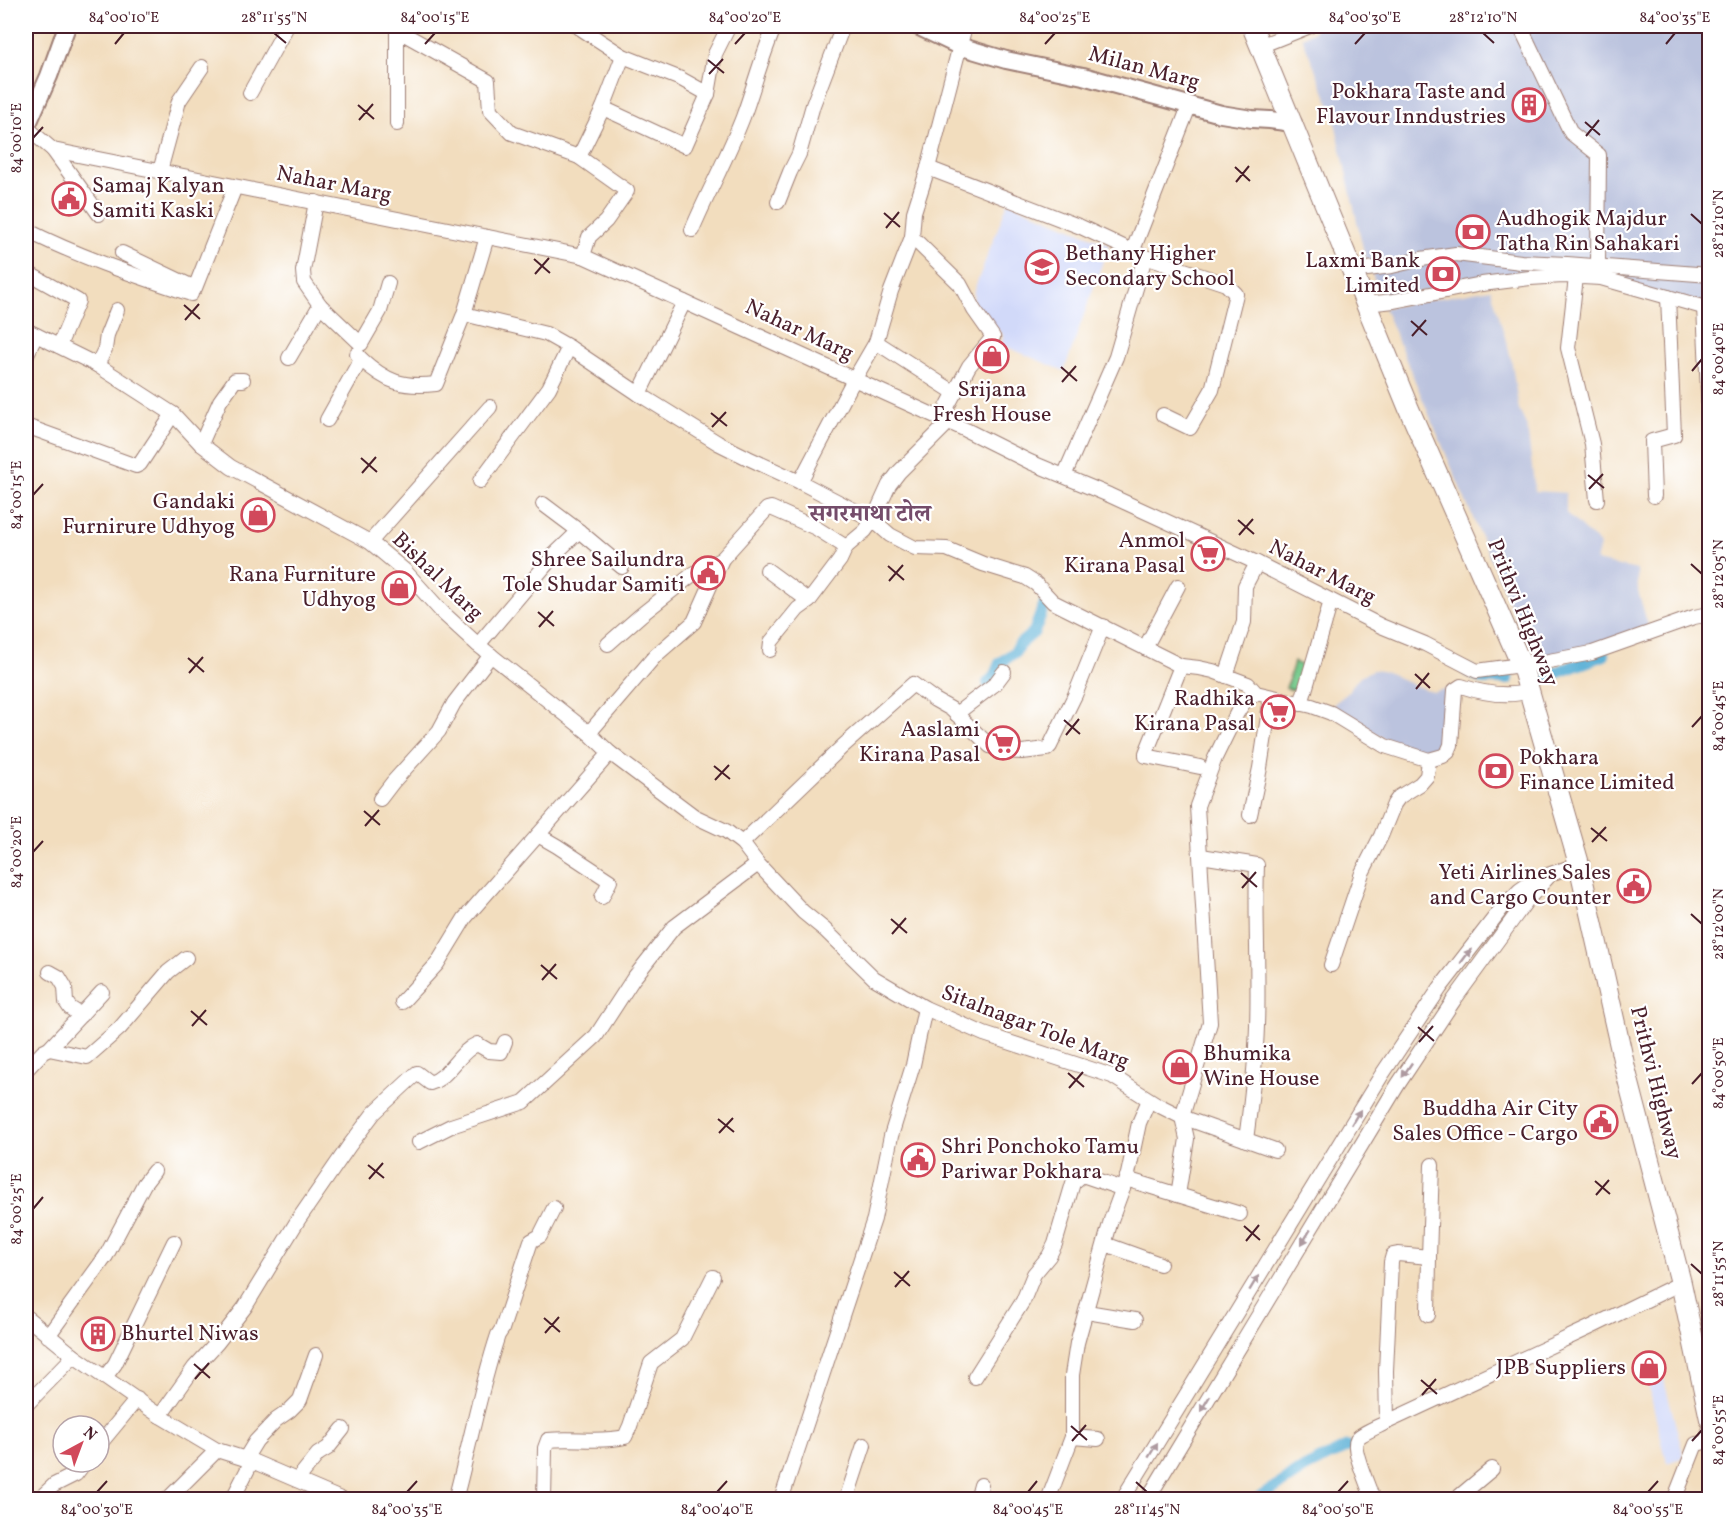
<svg xmlns="http://www.w3.org/2000/svg" width="1735" height="1525" viewBox="0 0 1735 1525" font-family="Vollkorn,'Noto Serif Devanagari',serif">
<style>
.built{fill:#d1d9f9}
.industrial{fill:#bbc3de}
.green{fill:#77cb8d;stroke:#60755c;stroke-width:1.5}
.lines{fill:none;stroke-linecap:round;stroke-linejoin:round}
.canal{stroke:#58afd5;stroke-width:12}
.minor-casing{stroke:#9e7e74;stroke-width:16}
.major-casing{stroke:#9e7e74;stroke-width:20}
.highway-casing{stroke:#9e7e74;stroke-width:22}
.minor{stroke:#fff;stroke-width:14}
.major{stroke:#fff;stroke-width:16}
.highway{stroke:#fff;stroke-width:20}
.oneway{fill:#ae9aa0}
.ticks{fill:none;stroke:#4a1f2b;stroke-width:2}
.labels{text-anchor:middle;dominant-baseline:central;stroke-width:4.5;stroke-linejoin:round;paint-order:stroke}
.street-label{font-size:22px;fill:#4a1f2b;stroke:#fff}
.poi-label{font-size:22px;fill:#4a1f2b;stroke:#fff;text-anchor:end}
.neighbourhood-label{font-size:24px;font-weight:bold;fill:#744c6a;stroke:#fff}
.neatline{fill:none;stroke:#4a1f2b;stroke-width:2}
.ticks-label{font-size:15px;text-anchor:middle;fill:#4a1f2b}
</style>
<rect width="100%" height="100%" fill="#fff"/>
<filter id="ink" filterUnits="userSpaceOnUse"><feTurbulence type="fractalNoise" baseFrequency=".0167" numOctaves="2"/><feDisplacementMap in="SourceGraphic" scale="12" xChannelSelector="R" yChannelSelector="G"/><feConvolveMatrix kernelMatrix="1 2 1 2 8 2 1 2 1" color-interpolation-filters="sRGB"/></filter>
<filter id="wash" filterUnits="userSpaceOnUse"><feTurbulence type="fractalNoise" baseFrequency=".008" numOctaves="4" result="noise"/><feDisplacementMap in="SourceGraphic" scale="24" xChannelSelector="R" yChannelSelector="G"/><feGaussianBlur stdDeviation="1.35" result="paint"/><feColorMatrix in="noise" values="0 0 0 0 0 0 0 0 0 0 0 0 0 0 0 0 0 1.4 0 .05"/><feComposite in="paint" operator="in"/></filter>
<g filter="url(#wash)">
<rect width="100%" height="100%" fill="#f2ddbe"/>
<g class="built">
<polygon points="1008,202 1109,244 1064,371 1002,345 1003,335 982,315 973,303 974,290"/>
<polygon points="1658,1357 1684,1457 1667,1463 1642,1360"/>
</g>
<g class="industrial">
<polygon points="1314,26 1709,26 1709,306 1566,273 1381,297 1364,253 1333,113 1302,37 1315,31"/>
<polygon points="1491,289 1511,358 1519,410 1527,427 1535,491 1566,493 1566,513 1600,545 1596,561 1637,570 1638,591 1649,629 1542,660 1523,636 1384,308"/>
<polygon points="1373,670 1387,672 1413,685 1433,692 1449,688 1451,700 1448,745 1431,756 1400,748 1330,707 1345,695 1360,676"/>
</g>
<polygon class="green" points="1294,662 1307,668 1300,692 1286,688"/>
<g class="lines">
<g class="canal">
<polyline points="1467,670 1483,679 1508,679"/>
<polyline points="1536,678 1542,678 1604,655"/>
<polyline points="988,683 994,677 1000,663 1015,652 1020,644 1034,632 1045,603"/>
<polyline points="1256,1500 1305,1468 1347,1447"/>
</g>
</g>
</g>
<g filter="url(#ink)">
<g class="lines">
<defs>
<g id="minor">
<polyline points="577,26 623,56"/>
<polyline points="1520,26 1571,133 1599,155 1598,266"/>
<polyline points="397,30 488,81 490,110 512,133 579,157 627,191 606,221 589,237 583,256"/>
<polyline points="1260,46 1310,26"/>
<polyline points="250,93 287,26"/>
<polyline points="603,108 685,146 708,94 715,54 729,26"/>
<polyline points="397,124 397,30 398,26"/>
<polyline points="26,127 53,150 583,256 966,430 1030,462 1109,495 1257,563 1381,626 1425,644 1477,671 1513,666 1522,666 1592,653 1694,617 1710,614"/>
<polyline points="53,150 99,214"/>
<polyline points="579,157 603,108 623,56 681,79 708,94"/>
<polyline points="928,168 1081,227 1145,257 1226,284 1236,294 1212,390 1190,428 1163,415"/>
<polyline points="160,171 179,101 202,67"/>
<polyline points="316,202 303,271 304,282 320,305 361,344 380,311 388,283"/>
<polyline points="778,202 790,172 799,154 813,105 843,26"/>
<path d="M26,230C79,257 134,275 191,294"/>
<path d="M692,230C708,192 728,156 743,117C754,87 762,55 775,26"/>
<polyline points="487,237 464,314 546,334 569,347"/>
<polyline points="1133,250 1190,104"/>
<polyline points="122,253 195,288 235,187"/>
<polyline points="1351,271 1392,266 1421,259 1456,254 1521,262 1567,264 1710,275"/>
<polyline points="26,272 78,301 59,346"/>
<polyline points="1576,277 1568,348 1592,444 1597,500"/>
<path d="M684,302L639,394L718,443L748,458L800,482L873,520L890,535L915,548L947,549L983,564L1025,577L1036,584L1053,602L1181,666L1199,668L1213,671L1248,684L1256,693L1312,706L1331,713L1385,746L1429,760L1443,756L1448,752L1451,745L1455,690L1461,686C1482,693 1507,698 1529,691"/>
<polyline points="1366,304 1394,301 1482,284 1530,278 1563,276 1601,278 1710,309"/>
<polyline points="1704,307 1710,436"/>
<polyline points="26,330 97,365 173,414 201,444 231,467 370,542 405,571 442,612 478,645 589,733 610,753 694,816 726,831 742,843 758,864 803,912 825,930 874,978 925,1008 984,1034 1112,1076 1158,1105 1182,1117 1275,1150"/>
<polyline points="876,342 891,291 912,237"/>
<polyline points="26,356 36,335"/>
<polyline points="289,358 320,305"/>
<path d="M361,359C386,382 403,388 436,384L464,314"/>
<polyline points="97,365 105,349 107,335 117,310"/>
<polyline points="327,420 361,359 357,354"/>
<polyline points="949,422 947,407 969,366 993,337 974,310 960,284 912,237 914,212 928,168 965,26"/>
<polyline points="26,426 136,466 140,464 173,414"/>
<polyline points="201,444 220,401 235,380 243,380"/>
<polyline points="1064,476 1116,357 1145,257"/>
<polyline points="480,481 549,388 569,347 639,394"/>
<polyline points="800,482 851,385 876,342 955,393"/>
<polyline points="1654,496 1652,441 1674,435 1668,297"/>
<polyline points="579,531 622,567"/>
<polyline points="370,542 490,407"/>
<polyline points="767,570 809,601"/>
<polyline points="608,644 641,615 693,574 722,559"/>
<polyline points="478,645 555,554 579,531 543,504"/>
<polyline points="1145,648 1178,586"/>
<polyline points="770,650 771,642 798,609 809,601 840,560 846,547"/>
<polyline points="1181,666 1146,753 1146,756 1200,767"/>
<polyline points="1226,676 1244,622 1245,586 1257,563"/>
<polyline points="1301,704 1331,601"/>
<polyline points="956,714 995,684 1004,672"/>
<polyline points="589,733 655,656 694,622 722,559 767,509 771,508 816,528 846,547 865,531 873,520 889,485 899,472 949,422"/>
<polyline points="380,799 393,782 439,731 454,703 491,655"/>
<polyline points="1250,815 1260,768 1271,697"/>
<polyline points="538,835 557,846 610,881 602,897"/>
<polyline points="742,843 843,746 913,684 935,700 951,709 990,746 1003,751 1022,752 1047,749 1050,746 1075,695 1103,626"/>
<path d="M1201,856L1257,865C1255,919 1259,972 1257,1026C1256,1064 1251,1102 1246,1140"/>
<polyline points="1331,965 1362,873 1381,836 1394,804 1399,797 1420,784 1427,776 1429,760"/>
<polyline points="50,972 59,977 65,987 66,1002 70,1008 81,1015"/>
<polyline points="402,1002 437,964 465,918 610,753"/>
<polyline points="49,1049 87,1057 120,1028 168,972 186,958"/>
<polyline points="26,1070 43,1052 49,1049 102,992"/>
<polyline points="419,1142 451,1126 524,1102 596,1036 633,979 674,927 758,864"/>
<polyline points="1432,1165 1429,1257 1398,1254 1393,1255 1391,1262 1386,1371 1387,1422 1589,1328 1681,1283"/>
<polyline points="1126,1179 1240,1214"/>
<polyline points="1178,1195 1187,1139 1182,1117 1210,1023 1197,806 1215,758 1237,713 1244,702 1256,693"/>
<polyline points="1105,1244 1160,1264"/>
<polyline points="1087,1312 1135,1320"/>
<polyline points="1428,1315 1429,1257"/>
<polyline points="26,1317 74,1356 160,1416 217,1450 252,1461 343,1500"/>
<polyline points="48,1336 106,1256 144,1184 154,1171"/>
<polyline points="105,1377 115,1364 174,1242"/>
<polyline points="975,1377 1023,1301 1034,1274 1049,1256 1055,1244 1073,1183 1082,1175 1123,1189"/>
<polyline points="26,1405 74,1356"/>
<path d="M160,1416L194,1368L217,1343L245,1307L298,1220L349,1146L374,1113L417,1073L430,1083C450,1077 458,1052 477,1044L489,1051L501,1052L505,1042"/>
<polyline points="1072,1437 1098,1439"/>
<polyline points="99,1445 137,1399"/>
<polyline points="245,1459 256,1441 276,1420 289,1411 300,1400 316,1355"/>
<polyline points="297,1480 318,1454 328,1448 343,1429"/>
<polyline points="38,1500 54,1485 76,1474 85,1462"/>
<polyline points="167,1500 217,1450"/>
<polyline points="232,1500 252,1461"/>
<path d="M455,1500C470,1445 480,1389 498,1335L502,1329L531,1241L540,1236L554,1208"/>
<path d="M544,1500L545,1448L548,1440C573,1437 600,1443 625,1437L630,1426L651,1363L682,1339L713,1277"/>
<polyline points="781,1500 874,1219 891,1136 913,1065 925,1008"/>
<polyline points="846,1500 864,1445"/>
<polyline points="977,1500 981,1485"/>
<polyline points="1048,1500 1072,1437 1072,1375 1077,1343 1111,1220 1128,1174 1139,1123 1149,1100"/>
<polyline points="1122,1500 1381,1076 1440,988 1502,908 1520,890 1536,879 1579,864"/>
<polyline points="1147,1500 1397,1086 1454,1000 1527,900 1548,877"/>
<path d="M1373,1500C1369,1487 1351,1449 1357,1439C1361,1433 1380,1426 1387,1422"/>
<polyline points="1455,1500 1492,1469"/>
<polyline points="1674,1500 1696,1444 1706,1442 1710,1428"/>
</g>
<g id="major">
<polyline points="917,26 959,46 1006,60 1083,76 1221,114 1252,119 1270,120 1293,123"/>
<polyline points="26,128 49,76 67,26"/>
</g>
<polyline id="highway" points="1252,26 1409,409 1522,666 1579,864 1625,1068 1681,1283 1710,1419"/>
</defs>
<use href="#minor" class="minor-casing"/>
<use href="#major" class="major-casing"/>
<use href="#highway" class="highway-casing"/>
<use href="#minor" class="minor"/>
<use href="#major" class="major"/>
<use href="#highway" class="highway"/>
</g>
<defs><path id="oneway-solid" d="M-6-.8H1V-3.2L6.5 0L1 3.2V.8H-6Z" transform="scale(1.5)"/></defs>
<g class="oneway">
<use href="#oneway-solid" transform="translate(1466 956) rotate(-53)"/>
<use href="#oneway-solid" transform="translate(1407 1070) rotate(124)"/>
<use href="#oneway-solid" transform="translate(1356 1117) rotate(-59)"/>
<use href="#oneway-solid" transform="translate(1306 1237) rotate(121)"/>
<use href="#oneway-solid" transform="translate(1254 1283) rotate(-59)"/>
<use href="#oneway-solid" transform="translate(1205 1404) rotate(121)"/>
<use href="#oneway-solid" transform="translate(1153 1450) rotate(-59)"/>
</g>
</g>
<path class="ticks" d="M274,33L286,43M1483,33L1494,43M115,44L124,33M425,44L435,33M735,44L745,33M1045,44L1055,33M1355,44L1365,33M1666,44L1675,33M708,60L724,73M709,74L723,59M358,105L374,119M359,120L373,104M1585,122L1600,135M1586,136L1599,120M33,138L43,127M1235,167L1250,181M1236,182L1249,166M884,213L900,227M1691,214L1702,224M886,228L899,212M534,259L550,273M535,274L549,258M184,305L200,319M185,320L199,304M1411,321L1427,335M1412,336L1426,320M1061,367L1077,381M1692,371L1702,359M1062,382L1076,366M711,413L727,426M712,427L726,412M361,458L377,472M362,473L376,457M1588,475L1604,488M1589,489L1603,474M33,495L43,484M1238,520L1254,534M1239,535L1253,519M1691,564L1702,574M888,566L904,580M889,581L903,565M538,612L554,626M539,627L553,611M188,658L204,672M189,673L203,657M1415,674L1430,688M1416,689L1429,673M1064,720L1080,734M1692,727L1702,716M1066,735L1079,719M714,766L730,779M715,780L729,765M364,811L380,825M365,826L379,810M1591,828L1607,841M1592,842L1606,827M33,852L43,841M1241,873L1257,887M1242,888L1256,872M1691,914L1702,924M891,919L907,933M892,934L906,918M541,965L557,979M542,980L556,964M191,1011L207,1025M192,1026L206,1010M1418,1027L1434,1041M1419,1042L1433,1026M1068,1073L1084,1087M1692,1084L1702,1073M1069,1088L1083,1072M718,1119L734,1132M719,1133L733,1118M368,1165L384,1178M369,1179L383,1163M1595,1181L1610,1194M1596,1195L1609,1180M33,1209L43,1197M1244,1226L1260,1240M1246,1241L1259,1225M1691,1264L1702,1274M894,1272L910,1286M895,1287L909,1271M544,1318L560,1332M545,1333L559,1317M194,1364L210,1378M195,1379L209,1363M1421,1380L1437,1394M1422,1395L1436,1379M1071,1426L1087,1440M1072,1441L1086,1425M1692,1441L1702,1430M1136,1482L1147,1492M97,1492L107,1481M407,1492L417,1481M717,1492L727,1481M1028,1492L1037,1481M1338,1492L1348,1481M1648,1492L1658,1481"/>
<defs>
<symbol id="building-ring" viewBox="-11 -11 22 22"><circle r="9.5" fill="#fff" stroke="#d1495b" stroke-width="1.5"/><path d="M-4-6H4V6H1V3H-1V6H-4ZM-2.5-4.3h1.7v1.8h-1.7ZM.8-4.3h1.7v1.8H.8ZM-2.5-1h1.7V.8h-1.7ZM.8-1h1.7V.8H.8Z" fill="#d1495b"/></symbol>
<symbol id="civic-ring" viewBox="-11 -11 22 22"><circle r="9.5" fill="#fff" stroke="#d1495b" stroke-width="1.5"/><path d="M-.6-6.5H3V-4.5H.6V-3L4-1V1h2V6H-6V1h2V-1L-.6-3ZM-1.2 2.5V6h2.4V2.5Z" fill="#d1495b"/></symbol>
<symbol id="bank-ring" viewBox="-11 -11 22 22"><circle r="9.5" fill="#fff" stroke="#d1495b" stroke-width="1.5"/><path d="M-6-4H6V4H-6ZM0-2.3a2.3 2.3 0 1 0 0 4.6a2.3 2.3 0 1 0 0-4.6Z" fill="#d1495b"/></symbol>
<symbol id="school-ring" viewBox="-11 -11 22 22"><circle r="9.5" fill="#fff" stroke="#d1495b" stroke-width="1.5"/><path d="M0-5L7-2L0 1L-7-2ZM-4 1L0 2.5L4 1V4Q0 6-4 4Z" fill="#d1495b"/></symbol>
<symbol id="shop-ring" viewBox="-11 -11 22 22"><circle r="9.5" fill="#fff" stroke="#d1495b" stroke-width="1.5"/><path d="M-5-2.5h2.3a2.7 3.5 0 0 1 5.4 0H5L5.5 6h-11ZM-1.5-2.5h3a1.5 2.3 0 0 0-3 0Z" fill="#d1495b"/></symbol>
<symbol id="supermarket-ring" viewBox="-11 -11 22 22"><circle r="9.5" fill="#fff" stroke="#d1495b" stroke-width="1.5"/><path d="M-6-5.5h2.5l.6 2H6L4.5 2H-2.5L-4.4-4H-6ZM-1.5 3.2a1.3 1.3 0 1 0 .1 0ZM3 3.2a1.3 1.3 0 1 0 .1 0Z" fill="#d1495b"/></symbol>
</defs>
<g fill-rule="evenodd">
<use href="#building-ring" x="1510" y="86" width="38" height="38"/>
<use href="#civic-ring" x="50" y="180" width="38" height="38"/>
<use href="#bank-ring" x="1454" y="213" width="38" height="38"/>
<use href="#school-ring" x="1023" y="248" width="38" height="38"/>
<use href="#bank-ring" x="1424" y="255" width="38" height="38"/>
<use href="#shop-ring" x="973" y="337" width="38" height="38"/>
<use href="#shop-ring" x="239" y="496" width="38" height="38"/>
<use href="#supermarket-ring" x="1189" y="535" width="38" height="38"/>
<use href="#civic-ring" x="689" y="554" width="38" height="38"/>
<use href="#shop-ring" x="380" y="569" width="38" height="38"/>
<use href="#supermarket-ring" x="1259" y="693" width="38" height="38"/>
<use href="#supermarket-ring" x="984" y="724" width="38" height="38"/>
<use href="#bank-ring" x="1477" y="752" width="38" height="38"/>
<use href="#civic-ring" x="1615" y="867" width="38" height="38"/>
<use href="#shop-ring" x="1161" y="1048" width="38" height="38"/>
<use href="#civic-ring" x="1582" y="1103" width="38" height="38"/>
<use href="#civic-ring" x="899" y="1141" width="38" height="38"/>
<use href="#building-ring" x="79" y="1315" width="38" height="38"/>
<use href="#shop-ring" x="1630" y="1349" width="38" height="38"/>
</g>
<g class="labels">
<g class="street-label">
<text transform="translate(1144 69) rotate(15)">Milan Marg</text>
<text transform="translate(334 185) rotate(11)">Nahar Marg</text>
<text transform="translate(799 331) rotate(25)">Nahar Marg</text>
<text transform="translate(1322 573) rotate(27)">Nahar Marg</text>
<text transform="translate(437 577) rotate(44)">Bishal Marg</text>
<text transform="translate(1522 613) rotate(68)">Prithvi Highway</text>
<text transform="translate(1035 1028) rotate(21)">Sitalnagar Tole Marg</text>
<text transform="translate(1655 1083) rotate(76)">Prithvi Highway</text>
</g>
<g class="poi-label">
<text x="1506" y="92">Pokhara Taste and<tspan x="1506" dy="25">Flavour Inndustries</tspan></text>
<text x="92" y="186" text-anchor="start">Samaj Kalyan<tspan x="92" dy="25">Samiti Kaski</tspan></text>
<text x="1496" y="219" text-anchor="start">Audhogik Majdur<tspan x="1496" dy="25">Tatha Rin Sahakari</tspan></text>
<text x="1065" y="254" text-anchor="start">Bethany Higher<tspan x="1065" dy="25">Secondary School</tspan></text>
<text x="1420" y="261">Laxmi Bank<tspan x="1420" dy="25">Limited</tspan></text>
<text x="992" y="390" text-anchor="middle">Srijana<tspan x="992" dy="25">Fresh House</tspan></text>
<text x="235" y="502">Gandaki<tspan x="235" dy="25">Furnirure Udhyog</tspan></text>
<text x="1185" y="541">Anmol<tspan x="1185" dy="25">Kirana Pasal</tspan></text>
<text x="685" y="560">Shree Sailundra<tspan x="685" dy="25">Tole Shudar Samiti</tspan></text>
<text x="376" y="575">Rana Furniture<tspan x="376" dy="25">Udhyog</tspan></text>
<text x="1255" y="699">Radhika<tspan x="1255" dy="25">Kirana Pasal</tspan></text>
<text x="980" y="730">Aaslami<tspan x="980" dy="25">Kirana Pasal</tspan></text>
<text x="1519" y="758" text-anchor="start">Pokhara<tspan x="1519" dy="25">Finance Limited</tspan></text>
<text x="1611" y="873">Yeti Airlines Sales<tspan x="1611" dy="25">and Cargo Counter</tspan></text>
<text x="1203" y="1054" text-anchor="start">Bhumika<tspan x="1203" dy="25">Wine House</tspan></text>
<text x="1578" y="1109">Buddha Air City<tspan x="1578" dy="25">Sales Office - Cargo</tspan></text>
<text x="941" y="1147" text-anchor="start">Shri Ponchoko Tamu<tspan x="941" dy="25">Pariwar Pokhara</tspan></text>
<text x="121" y="1334" text-anchor="start">Bhurtel Niwas</text>
<text x="1626" y="1368">JPB Suppliers</text>
</g>
<g class="neighbourhood-label">
<text x="870" y="515">सगरमाथा टोल</text>
</g>
</g>
<rect width="1735" height="1525" fill="none" stroke="#fff" stroke-width="66"/>
<g transform="translate(81 1444) rotate(41)"><circle r="28" fill="#ffffff" stroke="#b7a5aa" stroke-width="1.5"/>
<path d="M0-4.5L10 22L0 15L-10 22Z" fill="#d1495b"/>
<text y="-9" font-size="16" font-weight="bold" text-anchor="middle" fill="#4a1f2b">N</text>
</g>
<rect x="33" y="33" width="1669" height="1459" class="neatline"/>
<g class="ticks-label">
<text x="124" y="22">84°00'10"E</text>
<text x="274" y="22">28°11'55"N</text>
<text x="435" y="22">84°00'15"E</text>
<text x="745" y="22">84°00'20"E</text>
<text x="1055" y="22">84°00'25"E</text>
<text x="1365" y="22">84°00'30"E</text>
<text x="1483" y="22">28°12'10"N</text>
<text x="1675" y="22">84°00'35"E</text>
<text transform="translate(16 138) rotate(-90)" y="5">84°00'10"E</text>
<text transform="translate(1718 224) rotate(-90)" y="5">28°12'10"N</text>
<text transform="translate(1718 359) rotate(-90)" y="5">84°00'40"E</text>
<text transform="translate(16 495) rotate(-90)" y="5">84°00'15"E</text>
<text transform="translate(1718 574) rotate(-90)" y="5">28°12'05"N</text>
<text transform="translate(1718 716) rotate(-90)" y="5">84°00'45"E</text>
<text transform="translate(16 852) rotate(-90)" y="5">84°00'20"E</text>
<text transform="translate(1718 924) rotate(-90)" y="5">28°12'00"N</text>
<text transform="translate(1718 1073) rotate(-90)" y="5">84°00'50"E</text>
<text transform="translate(16 1209) rotate(-90)" y="5">84°00'25"E</text>
<text transform="translate(1718 1274) rotate(-90)" y="5">28°11'55"N</text>
<text transform="translate(1718 1430) rotate(-90)" y="5">84°00'55"E</text>
<text x="97" y="1514">84°00'30"E</text>
<text x="407" y="1514">84°00'35"E</text>
<text x="717" y="1514">84°00'40"E</text>
<text x="1028" y="1514">84°00'45"E</text>
<text x="1147" y="1514">28°11'45"N</text>
<text x="1338" y="1514">84°00'50"E</text>
<text x="1648" y="1514">84°00'55"E</text>
</g>
</svg>
